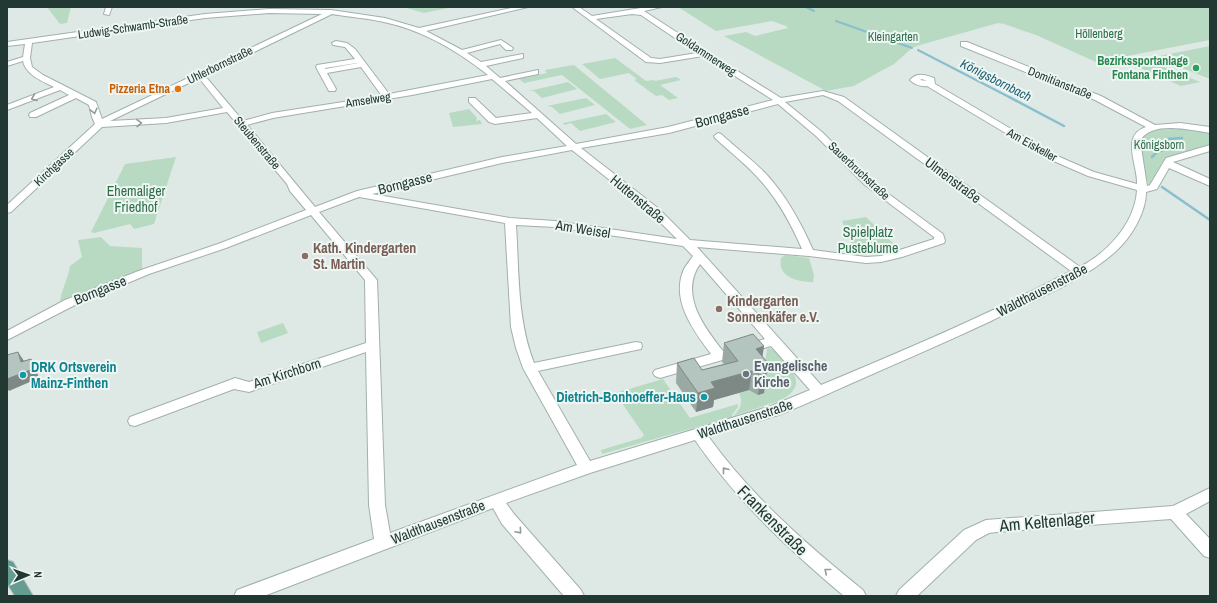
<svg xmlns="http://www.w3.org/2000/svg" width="1217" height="603" viewBox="0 0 1217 603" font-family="'Archivo Narrow',sans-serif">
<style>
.green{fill:#b8dac3}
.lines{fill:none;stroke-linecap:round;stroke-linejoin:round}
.stream-far1{stroke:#88becd;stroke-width:2}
.stream{stroke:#88becd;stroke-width:2.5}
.minor-casing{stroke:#a2b0ac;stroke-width:2}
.major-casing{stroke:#bcc3c2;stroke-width:2}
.minor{fill:#fff;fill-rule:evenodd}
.major{fill:#659d92;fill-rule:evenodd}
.wall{fill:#9ba9a3}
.shaded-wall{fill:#7e8985}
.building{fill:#b4c4be;stroke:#7e8985}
.oneway{stroke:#909c99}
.leisure-dot{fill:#2e9e5b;stroke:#eef6f3;stroke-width:1.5}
.food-dot{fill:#e8710a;stroke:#eef6f3;stroke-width:1.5}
.education-dot{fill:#8d6e63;stroke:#eef6f3;stroke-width:1.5}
.worship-dot{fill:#6b7280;stroke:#eef6f3;stroke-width:1.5}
.culture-dot{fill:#0f9aa8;stroke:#eef6f3;stroke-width:1.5}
.labels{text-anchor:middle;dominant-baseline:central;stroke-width:4;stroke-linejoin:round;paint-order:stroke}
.far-street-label{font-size:12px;fill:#213833;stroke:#eef6f3}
.far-park-label{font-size:12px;fill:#2d6d49;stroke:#eef6f3}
.far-leisure-label{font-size:12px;font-weight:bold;fill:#27864d;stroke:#eef6f3;text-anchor:end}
.far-food-label{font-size:12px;font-weight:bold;fill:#c56008;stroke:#eef6f3;text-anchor:end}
.far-water-label{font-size:13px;font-style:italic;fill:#1e5e71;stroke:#eef6f3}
.street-label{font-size:14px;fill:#213833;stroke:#eef6f3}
.park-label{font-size:14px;fill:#2d6d49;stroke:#eef6f3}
.education-label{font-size:14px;font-weight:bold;fill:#785e54;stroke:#eef6f3;text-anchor:start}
.worship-label{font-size:14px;font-weight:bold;fill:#5b616d;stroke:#eef6f3;text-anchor:start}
.culture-label{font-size:14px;font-weight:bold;fill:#0d838f;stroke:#eef6f3;text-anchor:start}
.near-street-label{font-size:17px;fill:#213833;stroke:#eef6f3}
</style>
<rect width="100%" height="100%" fill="#dee9e5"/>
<g class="green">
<polygon points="47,7 71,7 67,23 60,24"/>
<polygon points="403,7 453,7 424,13"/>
<polygon points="678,7 1210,7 1210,40 1096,62 1036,35 1004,24 998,23 920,45 912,48 894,64 861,82 854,86 826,91 724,36 746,32 755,36 788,28 786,26 772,21 716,31"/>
<polygon points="1210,46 1210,79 1154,57"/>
<polygon points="615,58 646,81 653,80 655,81 676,77 681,80 660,85 678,98 669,100 662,95 656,96 634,80 637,79 629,73 600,79 582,64"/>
<polygon points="1152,62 1200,82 1181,86 1133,65"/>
<polygon points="574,65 647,125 630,129 562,75 524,83 519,79 547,73 545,70"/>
<polygon points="568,82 577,89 542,98 534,91 529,91"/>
<polygon points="586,98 595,105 560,114 552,107 547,106"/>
<polygon points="469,109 477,118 476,121 480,120 482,124 453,127 449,113"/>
<polygon points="606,114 616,122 580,131 571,123 564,125 563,123"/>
<path d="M1163,128H1181L1210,131V145L1163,161L1149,185C1146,179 1139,146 1141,139C1144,131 1156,129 1163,128Z"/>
<polygon points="176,157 154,224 134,229 130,224 94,233 91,232 125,164"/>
<polygon points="866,217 900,250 877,255 856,255 842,221"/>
<path d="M101,237L110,246L142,248V271L108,286L100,285L60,301C62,288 68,279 70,266L82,257L78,240Z"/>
<path d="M785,255L809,258L814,275L813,282C798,282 777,277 781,258Z"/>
<polygon points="283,323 288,333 261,343 257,332"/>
<path d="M769,348C777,351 781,357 786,363C801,380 800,390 779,401L733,416C741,409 743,402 739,393L766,385L765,363L767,349Z"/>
<polygon points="663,379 690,418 738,404 738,407 732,415 732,417 602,454 601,450 641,438 644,435 615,393"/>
</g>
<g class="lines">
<g class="stream-far1">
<polyline points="806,7 814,11"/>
<polyline points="836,21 912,48"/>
<polyline points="918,50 1011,98"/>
</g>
<g class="stream">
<polyline points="1009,97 1064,126"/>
<polyline points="1152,157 1157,152 1173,147 1167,139 1182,138"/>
<polyline points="1162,187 1210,220"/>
</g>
<defs>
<g id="minor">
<polygon points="106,7 112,7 109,15 104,14"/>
<path d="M516,7H528L426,31L462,50L501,40L513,48L512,50H506L500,44L467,53L481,62L523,54V58L486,66L500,78L538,70V74L505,81L576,144L668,127L773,100L703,56L660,63L646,62L572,7H579L592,16L647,7H662L644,11L707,52L781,98L823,91L844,97L1080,267C1108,252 1135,223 1137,190L1088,176L1049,159L927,86C921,87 914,84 910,80C917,72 925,75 934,78L935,84L1055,155L1094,172L1137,184C1138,166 1120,135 1146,127L1095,100L961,46V42H967L1101,96L1155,125L1180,123L1210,127V133C1191,130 1151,120 1140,141L1147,186L1150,185L1166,158L1210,145V151L1173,162L1210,179V186L1169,168L1157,189L1146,192C1146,213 1131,238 1115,252C1083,281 1030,302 991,321C944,343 897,363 850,384C827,394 804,405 781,414C757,422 732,429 708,436C751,496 806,544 863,590L866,596H844C788,549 737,501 695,440L590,473L506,503L514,514L581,590L584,596H564L502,524L493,508L264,596H234L237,590L374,539L369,505L366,352L249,392L234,389L135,426L130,425L128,421L130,417L230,380L235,378L249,382L366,343L365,280L311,215L226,248L149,274L73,306L7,340V331L65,300L141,270L218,244L306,210L290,191L287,184L227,112L166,123L102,127L11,212L7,213V205L95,124L92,117L89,105L76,98L36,117H30L29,115L30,113L69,95L60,90L7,110V105L54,87C42,81 26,75 23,61L7,66V62L23,57L25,44L7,46V42L205,14L269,9L331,10L385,18L419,28ZM269,13L322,14L102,119L96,102L43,75L32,67L30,58L32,43L205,18ZM332,14C349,17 367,18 384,22C422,30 458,51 488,75L389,94L355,49L347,43L336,41L332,43L333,45L345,47L355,59L317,65L316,67L329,91H335L336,89L327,73L361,67L382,96L272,113L243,121L205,76ZM632,14L641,15L697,53L660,59L651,58L596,19ZM358,63L325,69V68L357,63ZM199,78L223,108L166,118L110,121ZM492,79L532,113L496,118L475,98H469V102L489,122L495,124L537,118L567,146L502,157L357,191L315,207L247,125L273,118L412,95ZM922,79L927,81L920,80ZM823,95L838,101L1071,271C990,314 905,350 821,385L697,247L809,256L866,263L881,262L902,257L944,243L945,241L943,234L871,181L822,132L785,102ZM778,104L816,136L865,185L934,237V239L881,256L866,257L813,250C801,223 787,197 767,175C753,160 736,148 721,134L718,133L714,136L715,138C730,152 747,165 760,180C779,201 791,224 802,249L690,240L659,209L581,148L669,133ZM572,150L651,213L677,239L555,221L510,218L372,194L502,163ZM359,197L505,223L511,327L516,348L523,368L577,465L390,533L385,505L377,280L319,212ZM516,225L555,227L683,246L693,256C690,261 686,265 684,269C670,300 694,331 711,354L655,370L653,373L655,376L660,378L771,346L810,390L771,406L590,461L538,371L636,350L641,349L642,346L641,343L636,342L534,363C517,320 519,270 516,225ZM700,264L765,339L723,351C704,327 679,294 700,264Z"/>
<polygon points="1210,488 1210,501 1186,514 1210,539 1210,558 1204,556 1171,519 997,532 989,533 976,540 917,596 896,596 899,590 964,530 986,520 1173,506"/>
</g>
<polygon id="major" points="7,560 13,562 33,596 15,596 7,583"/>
</defs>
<use href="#minor" class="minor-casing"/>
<use href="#major" class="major-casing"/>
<use href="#minor" class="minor"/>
<use href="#major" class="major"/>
</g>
<polygon class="wall" points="724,343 764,346 762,357 764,393 758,395 749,390 714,400 713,407 696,412 676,383 677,363 702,370 724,364 722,362"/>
<g class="shaded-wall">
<polygon points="764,346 761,366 756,349"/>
<polygon points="18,352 24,361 31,359 36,369 39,378 9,391 7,388 7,379 21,362"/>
<polygon points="752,371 749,390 714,400 713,407 696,412 698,393 711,382"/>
<polygon points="767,373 764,393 758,395 761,375"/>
</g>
<g class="building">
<polygon points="753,334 764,346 756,349 767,362 767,373 761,375 752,371 711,382 715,388 698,393 677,363 694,358 702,370 738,361 724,343"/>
<polygon points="18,352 21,362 31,359 33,369 7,379 7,355"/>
</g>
<defs><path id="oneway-chevron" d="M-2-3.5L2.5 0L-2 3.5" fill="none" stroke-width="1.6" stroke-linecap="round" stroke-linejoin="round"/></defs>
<g class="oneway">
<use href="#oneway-chevron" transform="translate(34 98) rotate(159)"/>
<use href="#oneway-chevron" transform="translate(94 111) rotate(76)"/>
<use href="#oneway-chevron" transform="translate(139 123) rotate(-2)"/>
<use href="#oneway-chevron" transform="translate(725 470) rotate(-128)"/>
<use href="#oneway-chevron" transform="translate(519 531) rotate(49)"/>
<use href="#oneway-chevron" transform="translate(827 571) rotate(-141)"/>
</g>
<circle class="leisure-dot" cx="1196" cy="68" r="4"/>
<circle class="food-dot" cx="178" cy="89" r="4"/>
<g class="education-dot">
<circle cx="305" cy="256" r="4"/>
<circle cx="719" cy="309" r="4"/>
</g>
<circle class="worship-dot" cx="746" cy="374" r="4"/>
<g class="culture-dot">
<circle cx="23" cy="375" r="4"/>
<circle cx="704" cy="397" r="4"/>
</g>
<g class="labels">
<g class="far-street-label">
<text transform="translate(133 27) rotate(-8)">Ludwig-Schwamb-Straße</text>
<text transform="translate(706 54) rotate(33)">Goldammerweg</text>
<text transform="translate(220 65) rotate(-26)">Uhlerbornstraße</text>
<text transform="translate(1060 83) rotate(22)">Domitianstraße</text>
<text transform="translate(368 100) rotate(-9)">Amselweg</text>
<text transform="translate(257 143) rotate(50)">Steubenstraße</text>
<text transform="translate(1032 145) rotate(29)">Am Eiskeller</text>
<text transform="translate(54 167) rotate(-43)">Kirchgasse</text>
<text transform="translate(859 171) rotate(43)">Sauerbruchstraße</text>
</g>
<g class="far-park-label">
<text x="1099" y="34">Höllenberg</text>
<text x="893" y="37">Kleingarten</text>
<text x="1159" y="145">Königsborn</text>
</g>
<g class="far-leisure-label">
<text x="1188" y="61">Bezirkssportanlage<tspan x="1188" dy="14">Fontana Finthen</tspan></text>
</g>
<g class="far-food-label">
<text x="170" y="89">Pizzeria Etna</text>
</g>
<g class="far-water-label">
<text transform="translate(996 80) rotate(27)">Königsbornbach</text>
</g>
<g class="street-label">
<text transform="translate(722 116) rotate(-15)">Borngasse</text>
<text transform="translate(953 180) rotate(37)">Ulmenstraße</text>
<text transform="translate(405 183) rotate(-14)">Borngasse</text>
<text transform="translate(638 199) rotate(40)">Huttenstraße</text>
<text transform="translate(583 229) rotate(9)">Am Weisel</text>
<text transform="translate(100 290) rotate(-22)">Borngasse</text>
<text transform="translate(1042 290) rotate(-27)">Waldthausenstraße</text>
<text transform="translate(287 373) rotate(-18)">Am Kirchborn</text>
<text transform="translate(745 419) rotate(-18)">Waldthausenstraße</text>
<text transform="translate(438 522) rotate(-21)">Waldthausenstraße</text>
</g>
<g class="park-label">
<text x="136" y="191">Ehemaliger<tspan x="136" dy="16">Friedhof</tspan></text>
<text x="868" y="232">Spielplatz<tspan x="868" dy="16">Pusteblume</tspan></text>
</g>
<g class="education-label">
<text x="313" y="248">Kath. Kindergarten<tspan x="313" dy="16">St. Martin</tspan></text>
<text x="727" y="301">Kindergarten<tspan x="727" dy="16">Sonnenkäfer e.V.</tspan></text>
</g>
<g class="worship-label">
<text x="754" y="366">Evangelische<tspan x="754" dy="16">Kirche</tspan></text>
</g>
<g class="culture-label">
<text x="31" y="367">DRK Ortsverein<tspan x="31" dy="16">Mainz-Finthen</tspan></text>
<text x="696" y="397" text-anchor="end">Dietrich-Bonhoeffer-Haus</text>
</g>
<g class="near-street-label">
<text transform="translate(773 520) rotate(45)">Frankenstraße</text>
<text transform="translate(1047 521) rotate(-5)">Am Keltenlager</text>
</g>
</g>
<rect width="1217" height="603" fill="none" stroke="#213833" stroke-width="16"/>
<g transform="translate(28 575) rotate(88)" stroke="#eef6f3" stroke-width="3" paint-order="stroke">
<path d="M0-3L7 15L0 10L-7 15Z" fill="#213833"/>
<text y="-6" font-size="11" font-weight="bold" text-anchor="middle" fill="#213833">N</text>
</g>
</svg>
